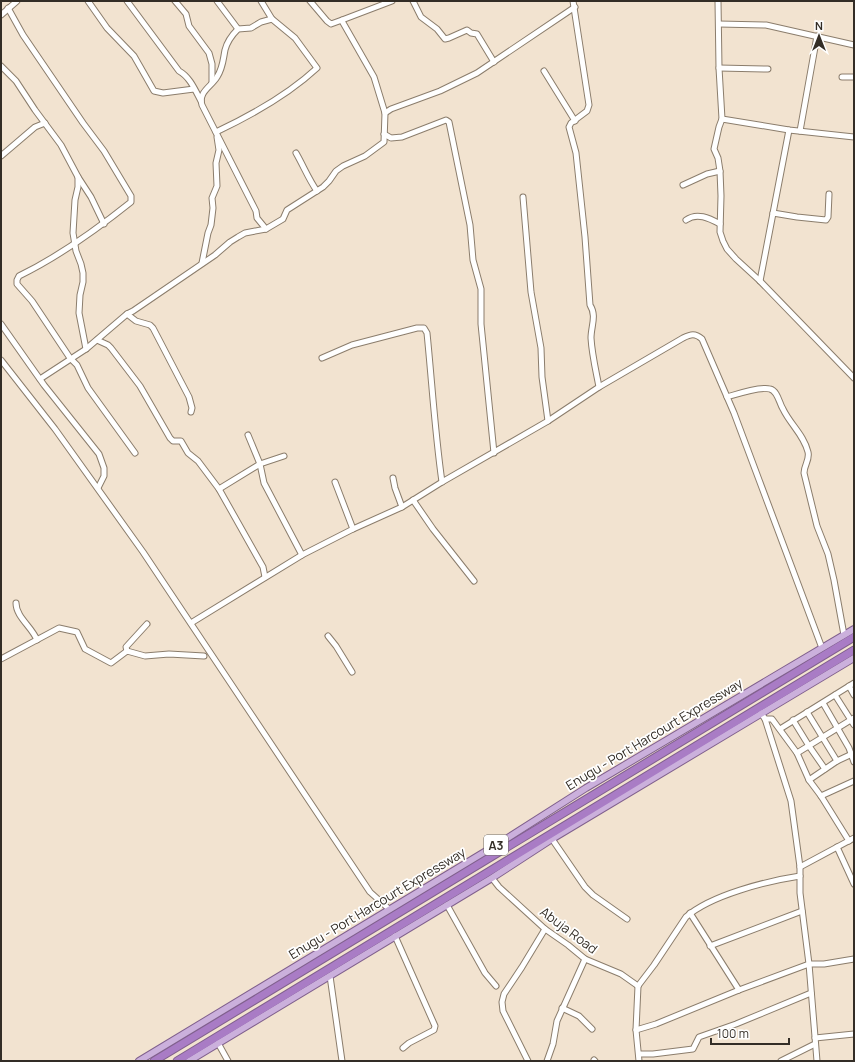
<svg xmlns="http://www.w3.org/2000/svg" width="855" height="1062" viewBox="0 0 855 1062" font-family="Manrope,sans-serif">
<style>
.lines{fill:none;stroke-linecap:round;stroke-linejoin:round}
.minor-casing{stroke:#8b7d6c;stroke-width:7}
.major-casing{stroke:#80608d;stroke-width:8}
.highway-casing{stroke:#80608d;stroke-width:9}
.minor{stroke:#fff;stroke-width:5}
.major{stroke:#cbb0dc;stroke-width:6}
.highway{stroke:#a97cc5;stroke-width:7}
.labels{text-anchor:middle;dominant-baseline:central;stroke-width:3.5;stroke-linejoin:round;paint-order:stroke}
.shield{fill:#fff;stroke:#706c67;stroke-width:1}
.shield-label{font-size:12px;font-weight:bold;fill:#332d26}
.street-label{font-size:13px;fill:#332d26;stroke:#fff}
</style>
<rect width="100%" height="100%" fill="#f2e3d0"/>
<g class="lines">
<defs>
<g id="minor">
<polyline points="88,1 107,28 134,56 154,91 163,93 194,89"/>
<path d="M127,1L179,71C190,77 195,90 201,101"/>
<polyline points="175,1 186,14 189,26 209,53 212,64 212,82"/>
<polyline points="217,1 238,29"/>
<path d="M261,1L272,19L261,22L251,28L238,29C232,35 227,42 225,50C223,60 223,68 217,77C211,87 198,92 202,105L256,211L257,218L266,229"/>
<polyline points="310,1 327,21 331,24 342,20"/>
<polyline points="413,1 421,17 437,29 445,39 449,38 467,30 471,33 477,34 494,62"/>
<path d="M573,1L589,105L587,111L571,123L569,127L576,153L585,237L590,305C597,316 591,326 591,338C592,355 596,371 599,387"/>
<polyline points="718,1 719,68 722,119 719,127 714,149 718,158 720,171 721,196 720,232 723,241 727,249 736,259 760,281 854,378"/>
<path d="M8,8L23,35L83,123L104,151L131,196V202C96,230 60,256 19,276L17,280V284L32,301L70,358L77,365L88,388L135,453"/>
<polyline points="1,15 17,1"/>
<polyline points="719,24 766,25 854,45"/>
<polyline points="1,66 16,81 35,110 61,145 78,177 78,187 75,200 73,233 76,251 81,264 83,273 83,282 80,295 79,313 86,349"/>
<polyline points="719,68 768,69"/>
<polyline points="544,71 575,121"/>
<polyline points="842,77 854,77"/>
<polyline points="385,113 391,109 440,91 477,73 575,7"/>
<polyline points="722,119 789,130 854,137"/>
<polyline points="800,131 817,36"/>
<path d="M216,132C252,115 288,95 317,68L295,38L272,19"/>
<polyline points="384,134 391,138 402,137 446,120 449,122 470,225 473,260 481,289 481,324 494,453"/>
<path d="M296,153C303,165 309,180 317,191"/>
<polyline points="1,156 35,127 45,123"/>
<polyline points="78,177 91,197 104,224"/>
<polyline points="683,185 707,174 720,171"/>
<polyline points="523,197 531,292 541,348 542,377 548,421"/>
<polyline points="773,213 797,217 826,220 828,217 829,194"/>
<path d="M686,220C697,212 709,218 720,224"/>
<polyline points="202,263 208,233 211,225 213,208 212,198 217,186 216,163 219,150 217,137"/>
<polyline points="760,281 789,130"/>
<polyline points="127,314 136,321 150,325 153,328 189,397 192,408 191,412"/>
<polyline points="1,324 44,385 99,454 104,468 104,476 98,488"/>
<polyline points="97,340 108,345 111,348 140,386 170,438 173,441 181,441 188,453 198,461 219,489 263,567 265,577"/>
<path d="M322,358L352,345L417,328H424L427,333C432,383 435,433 442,482"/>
<polyline points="1,360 55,429 143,552 370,892 389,909"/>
<polyline points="40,379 86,349 127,314 133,311 215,255 230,242 238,237 245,233 266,229 283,219 287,210 323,187 329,181 336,171 343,166 365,156 384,142 385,113 374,77 342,21 342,20 392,1"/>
<path d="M727,397C737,394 760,386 770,389C778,391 779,403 783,409C790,424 804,435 808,452C810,460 804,465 804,473L817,526L828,554L834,580L844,635"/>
<polyline points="248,435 260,464 264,483 302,555"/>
<polyline points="393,478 395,488 402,507"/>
<polyline points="335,482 353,529"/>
<polyline points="219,489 260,464 284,456"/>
<polyline points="413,500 433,529 474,581"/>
<path d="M16,603C16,617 32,627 37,640"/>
<path d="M191,623L302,555L353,529L402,507L442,482L548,421L599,387L683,338C691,334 695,333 702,339L734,413L822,648"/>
<polyline points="328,636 336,646 352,672"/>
<polyline points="127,651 126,647 147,624"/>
<polyline points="1,659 59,628 77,632 85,649 111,663 127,651 145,656 169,654 204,656"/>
<polyline points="849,686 854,695"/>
<polyline points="835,695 854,725"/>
<polyline points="823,703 849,748 854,762"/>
<polyline points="807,712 837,761"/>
<polyline points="761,713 765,719 791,801 800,867 800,893 809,964 817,1061"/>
<polyline points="765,719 772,719 797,753 809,780 821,796 849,841"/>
<polyline points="793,720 809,746 825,769"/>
<polyline points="780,729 854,683"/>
<polyline points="797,753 854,718"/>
<polyline points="809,780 837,761 852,754"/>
<polyline points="821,796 854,781"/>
<polyline points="552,839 585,887 593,895 627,919"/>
<polyline points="837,847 854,884"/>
<polyline points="800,867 854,838"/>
<polyline points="492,878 499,887 545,929 568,945 585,959 621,974 638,986"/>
<polyline points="447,905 485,973 496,986"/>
<polyline points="690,913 739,990"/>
<polyline points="395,936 435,1026 434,1030 409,1043 403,1048"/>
<polyline points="710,946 802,911"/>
<polyline points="330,976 342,1061"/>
<path d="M638,986L654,965L686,917C711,895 767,881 800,876"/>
<polyline points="638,986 636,1030 639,1061"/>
<polyline points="562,1008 579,1016 592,1029"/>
<polyline points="636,1030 656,1024 739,990 809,964 824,964 854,959"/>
<polyline points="815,1038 854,1034"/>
<polyline points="218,1043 228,1061"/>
<polyline points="639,1054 653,1054 693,1049 699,1037 736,1024 811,993"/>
<polyline points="594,1060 595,1061"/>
<polyline points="528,1061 503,1011 502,1002 504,994 522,967 545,929"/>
<polyline points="547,1061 553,1044 557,1021 585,959"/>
<polyline points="781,1061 815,1044"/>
</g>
<g id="major">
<polyline points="139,1061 506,839 586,788 854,629"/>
<polyline points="189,1061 492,878 552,839 854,658"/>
</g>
<g id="highway">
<polyline points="154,1061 854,637"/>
<polyline points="177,1061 854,650"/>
</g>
</defs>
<use href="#minor" class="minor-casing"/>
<use href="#major" class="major-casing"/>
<use href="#highway" class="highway-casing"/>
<use href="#minor" class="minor"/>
<use href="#major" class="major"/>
<use href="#highway" class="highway"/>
</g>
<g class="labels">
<rect class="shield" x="484" y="835" width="24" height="20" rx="3"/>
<g class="shield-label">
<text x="496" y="845">A3</text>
</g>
<g class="street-label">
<text transform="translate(654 734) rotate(-31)">Enugu - Port Harcourt Expressway</text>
<text transform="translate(377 903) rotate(-31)">Enugu - Port Harcourt Expressway</text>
<text transform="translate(569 930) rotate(37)">Abuja Road</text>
</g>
</g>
<rect width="855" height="1062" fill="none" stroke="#332d26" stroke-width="4"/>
<g transform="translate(819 36)" stroke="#ffffff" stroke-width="3" paint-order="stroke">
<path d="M0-3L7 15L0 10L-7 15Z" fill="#332d26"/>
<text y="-6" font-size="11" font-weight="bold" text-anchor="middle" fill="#332d26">N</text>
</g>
<path d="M711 1038v6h78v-6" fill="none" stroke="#332d26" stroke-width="2"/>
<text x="717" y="1038" font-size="12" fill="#332d26" stroke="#ffffff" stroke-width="3" paint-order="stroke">100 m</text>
</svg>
